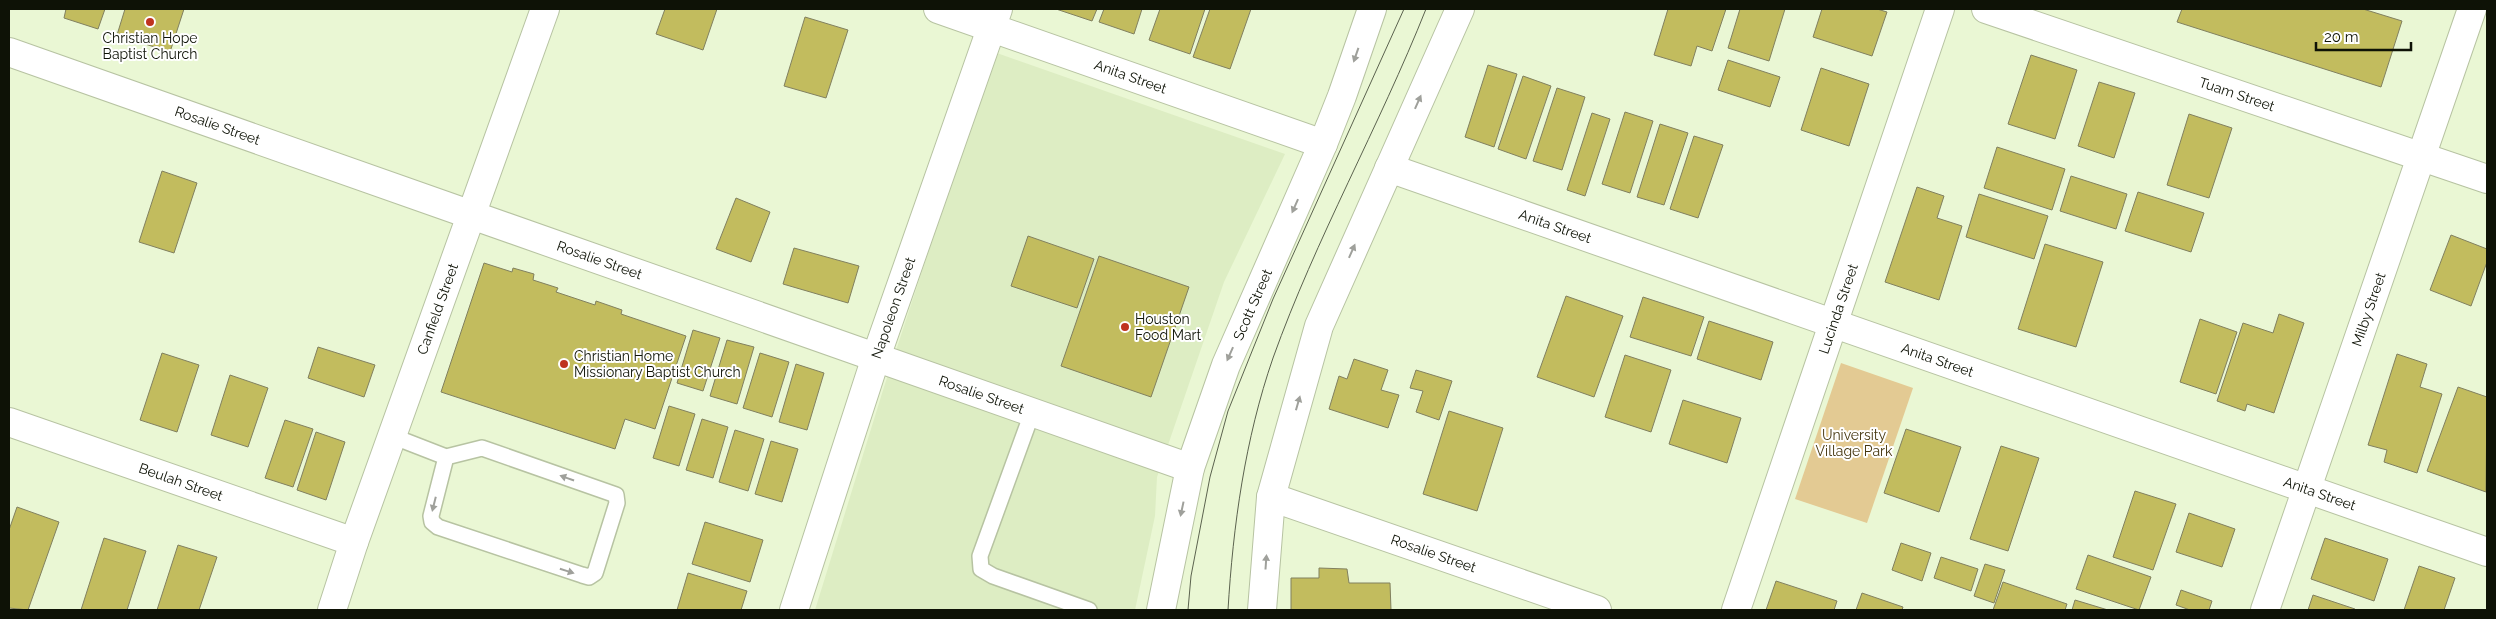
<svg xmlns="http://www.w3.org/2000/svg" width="2496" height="619" viewBox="0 0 2496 619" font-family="Raleway,sans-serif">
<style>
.built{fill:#ddedc3}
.green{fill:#e3ca93}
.building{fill:#c2bc5e;stroke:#81805f}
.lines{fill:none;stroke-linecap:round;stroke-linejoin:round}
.lane-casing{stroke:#b7c3a2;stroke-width:18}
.street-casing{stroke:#b7c3a2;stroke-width:30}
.secondary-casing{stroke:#b7c3a2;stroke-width:30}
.lane{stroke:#fff;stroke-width:15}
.street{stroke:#fff;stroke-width:28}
.secondary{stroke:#fff;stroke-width:28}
.tram{stroke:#5b624e;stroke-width:1}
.oneway{fill:#9fa09b}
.poi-dot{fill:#bf331f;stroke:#fff;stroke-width:2}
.labels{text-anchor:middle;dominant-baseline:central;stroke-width:4;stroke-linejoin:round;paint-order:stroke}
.poi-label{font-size:14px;fill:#0e1206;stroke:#fff;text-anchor:start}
.street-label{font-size:14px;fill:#0e1206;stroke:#fff}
.park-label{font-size:14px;fill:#463710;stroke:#fff}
</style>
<rect width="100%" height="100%" fill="#eaf7d4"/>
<polygon class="built" points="994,52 1285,154 1224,282 1157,477 1155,516 1135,610 815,610 884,387"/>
<polygon class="green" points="1841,363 1913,388 1867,523 1795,499"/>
<g class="building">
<polygon points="66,9 105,9 98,29 64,18"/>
<polygon points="125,9 184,9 170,52 117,35"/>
<polygon points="665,9 717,9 703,50 656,34"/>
<polygon points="1056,9 1097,9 1092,21"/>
<polygon points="1104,9 1142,9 1134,34 1099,22"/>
<polygon points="1160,9 1205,9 1190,54 1149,40"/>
<polygon points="1210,9 1251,9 1230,69 1193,57"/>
<polygon points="1668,9 1726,9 1712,51 1697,46 1691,66 1654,55"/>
<polygon points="1740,9 1785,9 1769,61 1728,48"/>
<polygon points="1822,9 1877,9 1887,12 1872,56 1813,37"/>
<polygon points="2182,9 2363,9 2402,21 2381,87 2177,22"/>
<polygon points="805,17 848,30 826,98 784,86"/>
<polygon points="2031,55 2077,70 2055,139 2008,124"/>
<polygon points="1728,60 1780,77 1770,107 1718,90"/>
<polygon points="1488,65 1517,74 1494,147 1465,137"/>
<polygon points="1821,68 1869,84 1849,146 1801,130"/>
<polygon points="1523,76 1551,86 1526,159 1498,149"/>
<polygon points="2099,82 2135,93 2114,158 2078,146"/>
<polygon points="1557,88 1585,97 1562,170 1533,161"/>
<polygon points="1625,112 1653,121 1630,193 1602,184"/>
<polygon points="1592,113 1610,119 1585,196 1567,190"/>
<polygon points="2189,114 2232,128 2209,198 2167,185"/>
<polygon points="1660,124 1688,133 1664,205 1637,197"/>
<polygon points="1694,136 1723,145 1698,218 1670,209"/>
<polygon points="1997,147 2065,169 2052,210 1984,188"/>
<polygon points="162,171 197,183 174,253 139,242"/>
<polygon points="2071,176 2127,194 2116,229 2060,211"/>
<polygon points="1917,187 1944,196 1937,218 1962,226 1939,300 1885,282"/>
<polygon points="2138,192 2204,213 2191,252 2125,231"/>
<polygon points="1979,194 2048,216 2034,259 1966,237"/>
<polygon points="736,198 770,212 751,262 716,249"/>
<polygon points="2451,235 2487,249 2487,262 2471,306 2430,290"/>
<polygon points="1028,236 1094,259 1077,308 1011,286"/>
<polygon points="2045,244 2103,262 2076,347 2018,329"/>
<polygon points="794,248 859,266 848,303 783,284"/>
<polygon points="1099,256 1189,287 1151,397 1061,366"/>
<polygon points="484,263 512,272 513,268 534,274 533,280 558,288 556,292 595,305 596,301 622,310 621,314 686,336 655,429 625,419 615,449 441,392"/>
<polygon points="1566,296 1623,316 1594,397 1537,377"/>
<polygon points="1643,297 1704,317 1691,356 1630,337"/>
<polygon points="2279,314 2304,323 2274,413 2247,404 2245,411 2217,401 2243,323 2273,333"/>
<polygon points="2200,319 2237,332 2216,394 2180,382"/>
<polygon points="1709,321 1773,342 1761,380 1697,359"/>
<polygon points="693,330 720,338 703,391 677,383"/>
<polygon points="727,340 754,347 737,404 710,396"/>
<polygon points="318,347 375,365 364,397 308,378"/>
<polygon points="162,353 199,365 177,432 140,420"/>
<polygon points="760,353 789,362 772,417 743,408"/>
<polygon points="2397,354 2427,364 2420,387 2442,394 2417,473 2384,462 2387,450 2368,445"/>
<polygon points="1625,355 1671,370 1651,432 1605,417"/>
<polygon points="1354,359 1388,370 1381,390 1399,395 1388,428 1329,409 1339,376 1347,379"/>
<polygon points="796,364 824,373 807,430 779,422"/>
<polygon points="1416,370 1452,381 1439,420 1416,412 1423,391 1410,388"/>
<polygon points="230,375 268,388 248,447 211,435"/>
<polygon points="2458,387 2487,397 2486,492 2427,471"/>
<polygon points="1683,400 1741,418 1727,463 1669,444"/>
<polygon points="669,406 695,414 679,466 653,458"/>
<polygon points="1449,411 1503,428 1477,511 1423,494"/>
<polygon points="702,419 728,427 713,478 686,470"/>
<polygon points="285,420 313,429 293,487 265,478"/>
<polygon points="1906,429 1961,447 1939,512 1884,493"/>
<polygon points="735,430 764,439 748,491 719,482"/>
<polygon points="316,432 345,442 326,500 297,490"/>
<polygon points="771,441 798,449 782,502 755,494"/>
<polygon points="2001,446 2039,458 2008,551 1970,539"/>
<polygon points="2135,491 2176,504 2153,570 2113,557"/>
<polygon points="17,507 59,522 28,610 9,608 9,530"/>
<polygon points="2189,513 2235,529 2222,567 2176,552"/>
<polygon points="705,522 763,540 750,582 692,564"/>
<polygon points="104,538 146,551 127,610 81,610"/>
<polygon points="2325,538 2388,559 2374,601 2311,579"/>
<polygon points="1901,543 1931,553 1922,581 1892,570"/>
<polygon points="178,545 217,557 199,610 157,610"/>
<polygon points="2088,555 2151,577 2139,610 2076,589"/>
<polygon points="1941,557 1978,569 1971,591 1934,578"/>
<polygon points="1985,564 2005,570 1994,603 1974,596"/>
<polygon points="2419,566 2455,578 2444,610 2404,610"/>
<polygon points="1319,568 1347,569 1349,583 1390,583 1391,610 1291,610 1291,578 1319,578"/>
<polygon points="688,573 747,591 741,610 677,610"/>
<polygon points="1776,581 1837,601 1834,610 1766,610"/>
<polygon points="2003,582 2067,604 2065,610 1993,610"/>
<polygon points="2181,590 2212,601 2209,610 2190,610 2176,605"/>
<polygon points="1862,593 1903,607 1902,610 1856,610"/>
<polygon points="2313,595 2355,609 2354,610 2308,610"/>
<polygon points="2075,600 2108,610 2072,610"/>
</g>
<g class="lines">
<defs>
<g id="lane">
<polyline points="1032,413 980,556 981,569 993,576 1089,610"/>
<polyline points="392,436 446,457 482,448 616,495 617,503 595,573 589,577 582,575 438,527 432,522 431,516 446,457"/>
</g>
<g id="street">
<path id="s1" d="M938,9L1323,144"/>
<path id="s2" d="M1986,9L2487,179"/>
<path id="s3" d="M9,52L1190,468"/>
<path id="s4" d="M1389,168L2487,552"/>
<path id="s5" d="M9,422L354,542"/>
<path id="s6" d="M1271,497L1597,610"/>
<path id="s7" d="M332,610L354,542L545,9"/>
<path id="s8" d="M794,610L876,357L998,9"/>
<path id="s9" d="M1736,610L1940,9"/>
<path id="s10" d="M2265,610L2472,9"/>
</g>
<g id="secondary">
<path id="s11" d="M1161,610L1190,468L1226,365L1323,144L1342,96L1372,9"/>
<polyline points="1262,610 1271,497 1319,326 1460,9"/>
</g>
</defs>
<use href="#lane" class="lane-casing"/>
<use href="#street" class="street-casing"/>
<use href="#secondary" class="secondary-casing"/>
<use href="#lane" class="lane"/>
<use href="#street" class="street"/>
<use href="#secondary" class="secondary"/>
<g class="tram">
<polyline points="1188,610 1191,576 1210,477 1228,411 1273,299 1404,9"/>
<path d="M1228,610C1233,526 1245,439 1273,358C1316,238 1379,127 1426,9"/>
</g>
</g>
<defs><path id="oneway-solid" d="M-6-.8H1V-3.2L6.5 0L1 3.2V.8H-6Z" transform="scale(1.25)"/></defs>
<g class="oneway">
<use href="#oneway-solid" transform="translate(1356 55) rotate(109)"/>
<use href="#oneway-solid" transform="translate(1418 102) rotate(-66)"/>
<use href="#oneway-solid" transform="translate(1295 206) rotate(114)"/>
<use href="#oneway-solid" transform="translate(1352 251) rotate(-66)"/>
<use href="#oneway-solid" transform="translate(1230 354) rotate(114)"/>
<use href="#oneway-solid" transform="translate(1298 403) rotate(-74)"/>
<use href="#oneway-solid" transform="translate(567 478) rotate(-161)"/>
<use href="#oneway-solid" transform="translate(434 504) rotate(104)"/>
<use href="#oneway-solid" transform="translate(1182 509) rotate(102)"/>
<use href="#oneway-solid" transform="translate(1266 562) rotate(-86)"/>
<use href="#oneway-solid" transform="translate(567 571) rotate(18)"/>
</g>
<g class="poi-dot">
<circle cx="150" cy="22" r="5"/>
<circle cx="1125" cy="327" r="5"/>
<circle cx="564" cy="364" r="5"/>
</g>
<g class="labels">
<g class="poi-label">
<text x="150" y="38" text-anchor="middle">Christian Hope<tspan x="150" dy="16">Baptist Church</tspan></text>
<text x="1135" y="319">Houston<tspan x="1135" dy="16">Food Mart</tspan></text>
<text x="574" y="356">Christian Home<tspan x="574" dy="16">Missionary Baptist Church</tspan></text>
</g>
<g class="street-label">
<text stroke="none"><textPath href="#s1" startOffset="204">Anita Street</textPath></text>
<text stroke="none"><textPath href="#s2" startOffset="265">Tuam Street</textPath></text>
<text stroke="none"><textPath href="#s3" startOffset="221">Rosalie Street</textPath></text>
<text stroke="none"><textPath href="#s4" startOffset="176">Anita Street</textPath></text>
<text stroke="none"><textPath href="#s3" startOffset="626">Rosalie Street</textPath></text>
<text stroke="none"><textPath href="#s11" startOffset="320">Scott Street</textPath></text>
<text stroke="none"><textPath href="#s8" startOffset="318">Napoleon Street</textPath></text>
<text stroke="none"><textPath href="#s7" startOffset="319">Canfield Street</textPath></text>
<text stroke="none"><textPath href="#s9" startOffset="318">Lucinda Street</textPath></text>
<text stroke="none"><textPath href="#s10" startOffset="318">Milby Street</textPath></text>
<text stroke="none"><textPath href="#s4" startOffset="581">Anita Street</textPath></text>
<text stroke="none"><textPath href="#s3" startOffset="1031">Rosalie Street</textPath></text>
<text stroke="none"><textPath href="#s5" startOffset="182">Beulah Street</textPath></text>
<text stroke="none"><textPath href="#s4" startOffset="986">Anita Street</textPath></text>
<text stroke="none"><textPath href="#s6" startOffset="172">Rosalie Street</textPath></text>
</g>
<g class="park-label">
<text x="1854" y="435">University<tspan x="1854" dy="16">Village Park</tspan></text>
</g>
</g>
<rect width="2496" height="619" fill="none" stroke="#0e1206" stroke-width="20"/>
<path d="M2316 42v8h95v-8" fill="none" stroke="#0e1206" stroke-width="2.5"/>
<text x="2324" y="42" font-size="15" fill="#0e1206" stroke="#ffffff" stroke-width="4" paint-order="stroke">20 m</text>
</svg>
